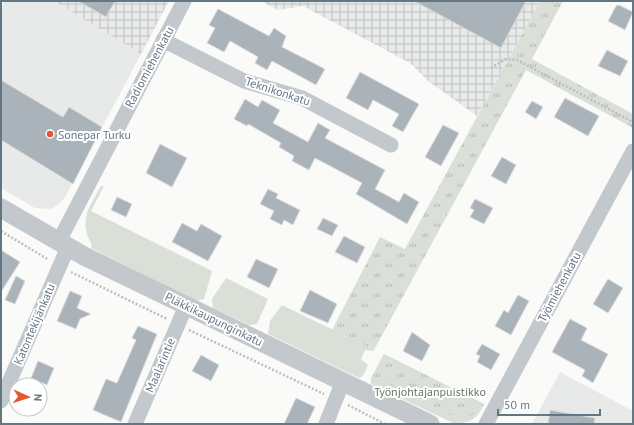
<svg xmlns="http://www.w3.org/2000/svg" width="634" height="425" viewBox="0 0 634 425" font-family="'PT Sans',sans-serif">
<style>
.built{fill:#e8e9e9}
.industrial{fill:url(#industrial-grid)}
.green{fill:#dadfd7}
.park{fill:url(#park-tufts)}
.building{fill:#aab3b9;stroke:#dcdcda}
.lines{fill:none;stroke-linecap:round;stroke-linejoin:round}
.path{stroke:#bbbfc2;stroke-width:2.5;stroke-dasharray:2 2;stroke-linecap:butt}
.minor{stroke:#c3c8cc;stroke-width:15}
.tertiary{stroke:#c3c8cc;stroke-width:19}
.poi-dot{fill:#e4572e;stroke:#fff;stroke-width:1.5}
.labels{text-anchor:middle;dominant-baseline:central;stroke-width:4;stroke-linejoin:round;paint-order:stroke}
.street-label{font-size:12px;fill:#657683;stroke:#fff}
.poi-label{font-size:12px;fill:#657683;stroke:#fff;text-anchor:start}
.park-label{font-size:12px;fill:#687a64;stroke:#fff}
</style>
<defs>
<pattern id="industrial-grid" width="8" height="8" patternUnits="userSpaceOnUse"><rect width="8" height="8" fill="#e8e9e9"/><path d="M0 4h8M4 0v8" fill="none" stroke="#c0c1c2"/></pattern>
<pattern id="park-tufts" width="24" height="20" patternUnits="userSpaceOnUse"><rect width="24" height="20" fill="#dadfd7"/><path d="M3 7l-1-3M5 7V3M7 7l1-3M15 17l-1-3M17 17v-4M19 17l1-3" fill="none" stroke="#b4b9b4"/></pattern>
</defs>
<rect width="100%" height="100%" fill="#fafaf8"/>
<g class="built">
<polygon points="5,1 54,1 141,54 65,197 59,204 51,209 35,208 1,188 1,8"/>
<polygon points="560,372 633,411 633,424 532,424"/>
</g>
<g class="industrial">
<polygon points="54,1 169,1 141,54"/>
<polygon points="261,1 540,1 477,116 428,81 410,63 303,6 278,10"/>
</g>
<g class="green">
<path d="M101,186H104L91,211L212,271L204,299L197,301L91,248L92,245C78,220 89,208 101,186Z"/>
<polygon points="226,278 268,299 257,324 249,325 213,308 212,299"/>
<polygon points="282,305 374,350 373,351 365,350 361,359 368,365 363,376 359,378 268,334 270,321"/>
<path d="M384,354L484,404C478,419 469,424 453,423L371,384V378Z"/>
</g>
<g class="park">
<polygon points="540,1 563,1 532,59 633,114 633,128 526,70 374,350 332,330 380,237 405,249"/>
<path d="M384,354L484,404C477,416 464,420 451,415L373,376Z"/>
</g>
<g class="building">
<polygon points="78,1 115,1 106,17"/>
<polygon points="414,1 526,1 501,48"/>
<polygon points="619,5 633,12 625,30 608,21 616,6"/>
<polygon points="218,9 269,36 274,28 286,36 282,47 325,69 316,85 272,61 267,70 255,63 258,57 230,41 224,52 207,43 215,28 209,25"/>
<polygon points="607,50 628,61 620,76 598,66"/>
<polygon points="360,72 419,104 403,132 392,126 399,114 373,100 368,110 346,98"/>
<polygon points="1,80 63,117 69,107 102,127 73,184 1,140"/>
<polygon points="565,98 599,116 588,136 554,117"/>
<polygon points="245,99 258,107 262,100 280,110 273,123 308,142 318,123 330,130 325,138 385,170 375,189 399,202 404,193 419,202 407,224 356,194 362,183 315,158 309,170 292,161 294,156 279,147 281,143 248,124 247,126 234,119"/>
<polygon points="532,101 543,107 536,119 525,112"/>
<polygon points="443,125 459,133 441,166 425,157"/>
<polygon points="160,144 187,158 172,187 146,173"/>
<polygon points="502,157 516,165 506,184 491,176"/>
<polygon points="268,189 278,194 276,198 300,210 293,225 284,220 282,225 270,219 274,211 260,204"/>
<polygon points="117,197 132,204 126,217 111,210"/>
<polygon points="475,199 493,208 484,224 470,217 474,210 470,208"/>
<polygon points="323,218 338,225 332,236 317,229"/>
<polygon points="182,223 197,231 201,224 222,236 208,261 172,242"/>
<polygon points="344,236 365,247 357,263 335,252"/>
<polygon points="1,250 20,262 1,292"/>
<polygon points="256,259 278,269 269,288 247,277"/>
<polygon points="16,276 25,281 15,304 5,300"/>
<polygon points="608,279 623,288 608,313 593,304"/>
<polygon points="310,290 337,304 328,323 300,311"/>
<polygon points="70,291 82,296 77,308 91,314 80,319 76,329 57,321"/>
<polygon points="518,295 529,301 511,335 495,326 504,310 508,313"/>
<polygon points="570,319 587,328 581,340 608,354 593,383 582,376 585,370 552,352"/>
<polygon points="138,326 157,334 121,422 93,410 106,379 117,383 136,340 132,338"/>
<polygon points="412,332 430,345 422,361 403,351"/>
<polygon points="482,344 500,354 491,370 477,362 480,356 476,354"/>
<polygon points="201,355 219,365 211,381 192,371"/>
<polygon points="38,361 54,368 47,385 31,378"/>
<polygon points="296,398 315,407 307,424 284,424"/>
<polygon points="550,410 595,418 594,424 548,424"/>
</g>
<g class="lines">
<g class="path">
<polyline points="491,68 506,59 517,60 633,122"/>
<polyline points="1,231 49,260"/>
<polyline points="71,272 167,319"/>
<polyline points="189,330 324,394"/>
<polyline points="348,405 385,424"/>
</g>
<g class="minor">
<polyline points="163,40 244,81 302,98 391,145"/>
<polyline points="59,241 184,1"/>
<polyline points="1,401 68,247"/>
<polyline points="135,424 186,306"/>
<polyline points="326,424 343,381"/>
<polyline points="486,424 633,151"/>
</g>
<polyline class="tertiary" points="1,208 84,256 430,424"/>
</g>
<circle class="poi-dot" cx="50" cy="134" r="4"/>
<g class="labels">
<g class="street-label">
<text transform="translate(149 67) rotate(-62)">Radiomiehenkatu</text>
<text transform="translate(278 91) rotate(18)">Teknikonkatu</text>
<text transform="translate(559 287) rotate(-62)">Työmiehenkatu</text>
<text transform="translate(214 319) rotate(26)">Pläkkikaupunginkatu</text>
<text transform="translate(34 324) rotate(-67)">Katontekijänkatu</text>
<text transform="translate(160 365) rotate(-67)">Maalarintie</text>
</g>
<g class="poi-label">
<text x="58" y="134">Sonepar Turku</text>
</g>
<g class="park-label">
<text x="430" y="391">Työnjohtajanpuistikko</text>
</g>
</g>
<rect width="634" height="425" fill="none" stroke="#657683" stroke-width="4"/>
<g transform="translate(28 397) rotate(93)"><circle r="19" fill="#ffffff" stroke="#c1c8cd"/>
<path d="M0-3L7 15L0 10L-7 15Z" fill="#e4572e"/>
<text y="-6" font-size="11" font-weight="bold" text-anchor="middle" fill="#657683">N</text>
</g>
<path d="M498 409v6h102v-6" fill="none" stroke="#657683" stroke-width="2"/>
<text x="504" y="409" font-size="12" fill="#657683" stroke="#ffffff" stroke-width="3" paint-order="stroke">50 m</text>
</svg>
